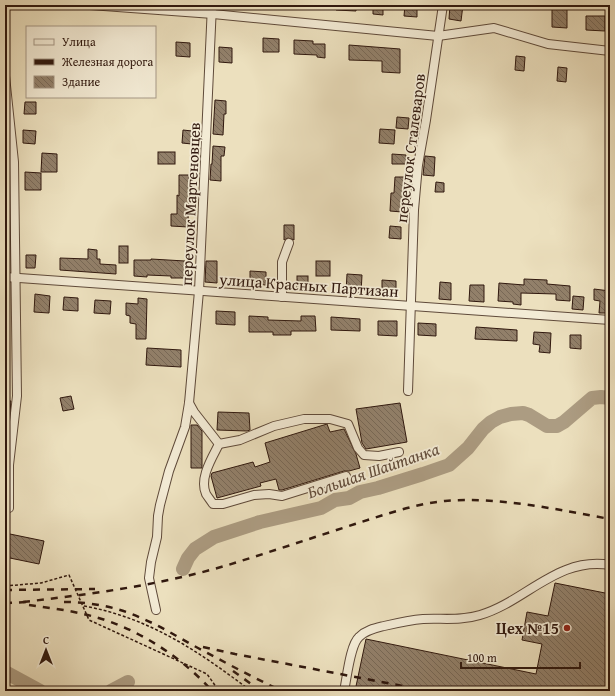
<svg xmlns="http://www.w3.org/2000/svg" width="615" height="696" viewBox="0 0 615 696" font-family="'Gentium Book Plus',serif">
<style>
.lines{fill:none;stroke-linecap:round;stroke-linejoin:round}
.river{stroke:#ac9c82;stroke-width:14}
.building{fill:url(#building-back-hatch);stroke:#30180e}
.minor-casing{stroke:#5f4a3a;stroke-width:10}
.path{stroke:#30180e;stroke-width:1.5;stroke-dasharray:3 2;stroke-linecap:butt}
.minor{stroke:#f3ebd5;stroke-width:8}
.rail{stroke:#30180e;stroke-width:2.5;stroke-dasharray:7 7;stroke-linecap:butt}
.poi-dot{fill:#8f2418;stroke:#f3ebd5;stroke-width:1.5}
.labels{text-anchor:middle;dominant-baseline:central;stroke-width:3.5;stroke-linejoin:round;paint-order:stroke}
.street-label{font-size:16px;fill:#30180e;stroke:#f3ebd5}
.poi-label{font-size:16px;font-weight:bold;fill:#30180e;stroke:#f3ebd5;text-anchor:end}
.water-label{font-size:17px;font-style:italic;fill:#624d3c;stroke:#f3ebd5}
</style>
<defs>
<pattern id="building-back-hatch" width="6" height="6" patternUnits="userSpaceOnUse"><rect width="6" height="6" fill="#92806a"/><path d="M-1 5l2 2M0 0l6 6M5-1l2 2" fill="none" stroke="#786856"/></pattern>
</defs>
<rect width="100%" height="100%" fill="#ece0be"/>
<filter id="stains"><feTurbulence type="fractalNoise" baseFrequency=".005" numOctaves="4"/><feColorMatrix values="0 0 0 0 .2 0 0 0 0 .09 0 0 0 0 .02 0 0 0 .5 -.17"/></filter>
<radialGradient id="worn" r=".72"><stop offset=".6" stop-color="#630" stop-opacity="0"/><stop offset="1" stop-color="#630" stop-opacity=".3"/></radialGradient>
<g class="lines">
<g class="river">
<polyline points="183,569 188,558 195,549 214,537 260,522 321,508 335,500 349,498 360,492 378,488 423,474 449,465 468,448 483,429 491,422 500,417 511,414 523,413 529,415 547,426 557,426 564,422 592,398 601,397 610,398"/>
<polyline points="5,672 40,691"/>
<polyline points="111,691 128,682"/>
</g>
</g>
<g class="building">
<polygon points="336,5 356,5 356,11 336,10"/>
<polygon points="373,5 383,5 383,15 373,14"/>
<polygon points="405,5 417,5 417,17 404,16"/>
<polygon points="450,5 463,5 461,21 449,19"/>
<polygon points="552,8 567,8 567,28 552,27"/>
<polygon points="586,16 605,16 605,31 586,30"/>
<polygon points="263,38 279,39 279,52 263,52"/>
<polygon points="294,40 313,41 313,44 325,44 325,58 317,57 317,55 294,54"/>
<polygon points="176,42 190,43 190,57 176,56"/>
<polygon points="349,45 400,49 400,73 382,72 382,61 349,60"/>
<polygon points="219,47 232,48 232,63 219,62"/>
<polygon points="516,56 525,57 524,71 515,70"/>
<polygon points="558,67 567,68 566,82 557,81"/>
<polygon points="215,100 226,101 226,114 224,114 223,135 213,134"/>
<polygon points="25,102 36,102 36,114 24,114"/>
<polygon points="397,117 409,118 408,129 396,128"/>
<polygon points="380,129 395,130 394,144 379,143"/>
<polygon points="23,130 36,131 35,144 23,143"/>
<polygon points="183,130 192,131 192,144 182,143"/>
<polygon points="213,146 225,147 224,156 221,156 221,181 210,180 211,164 212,164"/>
<rect x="158" y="152" width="17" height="12"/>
<polygon points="42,153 57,154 57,172 41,172"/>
<polygon points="392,154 406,155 406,164 392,164"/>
<polygon points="425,156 435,157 434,176 423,175"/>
<polygon points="25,172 41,173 41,190 25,190"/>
<polygon points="179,175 189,175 188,227 171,226 171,214 177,214 177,195 179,196"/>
<polygon points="395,177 405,177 402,212 390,211 391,193 394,193"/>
<polygon points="436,182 444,183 444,192 435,192"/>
<polygon points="284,225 294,225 294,240 288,238 284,240"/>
<polygon points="390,226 401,227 401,239 389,238"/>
<rect x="119" y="246" width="9" height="17"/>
<polygon points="88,249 97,250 97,259 100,259 100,264 116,265 116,274 60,270 60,258 88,259"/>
<polygon points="26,255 36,255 35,268 26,268"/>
<polygon points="151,259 185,261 185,278 171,278 171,276 147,275 147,277 134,276 134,260 151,260"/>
<polygon points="206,261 217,261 217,283 205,282"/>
<rect x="316" y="261" width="14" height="15"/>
<polygon points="250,271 266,272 266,285 250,284"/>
<polygon points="347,274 362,275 361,293 346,292"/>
<rect x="297" y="276" width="11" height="13"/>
<polygon points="524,279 547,280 547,284 570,286 570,301 556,300 556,294 521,293 521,305 513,304 513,302 498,301 499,283 524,285"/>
<polygon points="382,280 396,281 396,296 382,295"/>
<polygon points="440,282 451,283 451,300 439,299"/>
<polygon points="470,285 484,285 484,302 469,301"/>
<polygon points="594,289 610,291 610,313 599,313 600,301 594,300"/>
<polygon points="35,294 50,296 49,313 34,312"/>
<polygon points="573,296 584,297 583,310 572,309"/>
<polygon points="64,297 78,298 78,311 63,310"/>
<polygon points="138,298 147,299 146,339 136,339 136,324 130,323 130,316 126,315 126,303 138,304"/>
<polygon points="95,300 111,301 110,314 94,313"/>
<polygon points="216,311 235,312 235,325 216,324"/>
<polygon points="249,316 268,317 268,320 301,321 301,316 315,316 316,331 291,331 291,335 273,335 273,332 249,332"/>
<polygon points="331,317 360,319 360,331 331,330"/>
<polygon points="378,321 397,321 397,336 378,335"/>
<polygon points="418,323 436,324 436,336 418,335"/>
<polygon points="476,327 517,330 517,341 475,339"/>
<polygon points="534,332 551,333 550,353 539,352 540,345 533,344"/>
<polygon points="570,335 581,335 581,349 570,348"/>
<polygon points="147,348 181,350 181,367 146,365"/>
<polygon points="71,396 74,409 63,411 60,398"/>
<polygon points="5,401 11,401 10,412 5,412"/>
<polygon points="400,403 407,442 366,449 362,443 356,409"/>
<polygon points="218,412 249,413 250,430 247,431 217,430"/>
<polygon points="327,424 330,432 344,429 356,454 360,468 349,471 344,471 282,490 279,490 276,479 260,483 261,486 217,498 211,476 212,473 253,462 255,467 270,462 265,443"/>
<polygon points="191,425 197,425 202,431 202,468 191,468"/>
<polygon points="5,533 44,541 39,564 5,557"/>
<polygon points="555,583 610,594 610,691 355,691 366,639 536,674 542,644 522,640 527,612 548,616"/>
</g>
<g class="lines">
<defs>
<g id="minor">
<polyline points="90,5 213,14 438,36 494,28 548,44 610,51"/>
<polyline points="5,76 14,162 17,396 9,465 9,508"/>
<polyline points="5,277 610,320"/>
<polyline points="282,297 282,262 289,243"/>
<polyline points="408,391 414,210 418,165 426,120 443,5"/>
<polyline points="189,403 194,412 219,444 240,440 274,426 304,419 330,419 348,424 358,448 364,455 379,456 399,452"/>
<path d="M219,444C212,458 199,478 206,494C208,497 211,501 213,504H223L254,495L269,494L282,496L346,476"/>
<polyline points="156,610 149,578 151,562 157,537 158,516 160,505 169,471 185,427 189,403 199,291 212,5"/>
<path d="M344,691C347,678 350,645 359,637C366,630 376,628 384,626C397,623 410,620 423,619C442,618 461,621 480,615C525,602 558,556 610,565"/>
</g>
</defs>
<use href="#minor" class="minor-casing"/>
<g class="path">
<polyline points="5,586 41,583 69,575 89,620 207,674 219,691"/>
<path d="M84,606C150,618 198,651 251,691"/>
</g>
<use href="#minor" class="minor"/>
<g class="rail">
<polyline points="5,590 95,589"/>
<path d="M23,602C92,594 161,585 228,565C270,552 312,538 355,524C384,515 414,504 445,501C497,496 559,510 610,519"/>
<path d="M64,602C90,602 118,607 141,618C161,626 179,638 198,648C226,663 254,678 282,691"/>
<polyline points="5,603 28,602"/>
<path d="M29,605C51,608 74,611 95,617C137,628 183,658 212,691"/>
<polyline points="203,647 235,654 429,691"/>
<polyline points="233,671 261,691"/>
</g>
</g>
<circle class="poi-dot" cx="567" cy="628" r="4"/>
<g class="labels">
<g class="street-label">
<text transform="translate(410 148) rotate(-83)">переулок Сталеваров</text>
<text transform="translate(190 204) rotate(-87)">переулок Мартеновцев</text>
<text transform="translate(309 285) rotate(4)">улица Красных Партизан</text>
</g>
<g class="poi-label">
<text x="559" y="628">Цех №15</text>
</g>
<g class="water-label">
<text transform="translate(373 470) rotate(-19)">Большая Шайтанка</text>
</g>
</g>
<rect width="615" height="696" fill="none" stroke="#ece0be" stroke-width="20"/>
<rect x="6" y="6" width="603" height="684" fill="none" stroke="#30180e" stroke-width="2"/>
<rect x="10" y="10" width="595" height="676" fill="none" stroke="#30180e"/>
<rect x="26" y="26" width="130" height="72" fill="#f3ebd5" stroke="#a59785"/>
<rect x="34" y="39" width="20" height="6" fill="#f3ebd5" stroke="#a59785"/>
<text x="62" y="46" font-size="12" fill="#30180e">Улица</text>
<rect x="34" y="59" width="20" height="6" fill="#30180e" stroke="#a59785"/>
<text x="62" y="66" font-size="12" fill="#30180e">Железная дорога</text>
<rect x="34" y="76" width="20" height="12" fill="url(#building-back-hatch)" stroke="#a59785"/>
<text x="62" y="86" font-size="12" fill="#30180e">Здание</text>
<g transform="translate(46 650)" stroke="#f3ebd5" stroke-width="3" paint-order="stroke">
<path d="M0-3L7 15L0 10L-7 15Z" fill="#30180e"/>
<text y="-6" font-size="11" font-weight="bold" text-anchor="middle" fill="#30180e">С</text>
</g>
<path d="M461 662v6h119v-6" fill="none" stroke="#30180e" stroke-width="2"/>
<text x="467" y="662" font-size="12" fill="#30180e" stroke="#f3ebd5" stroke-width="3" paint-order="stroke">100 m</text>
<rect width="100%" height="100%" filter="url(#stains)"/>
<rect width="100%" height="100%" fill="url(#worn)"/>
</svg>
